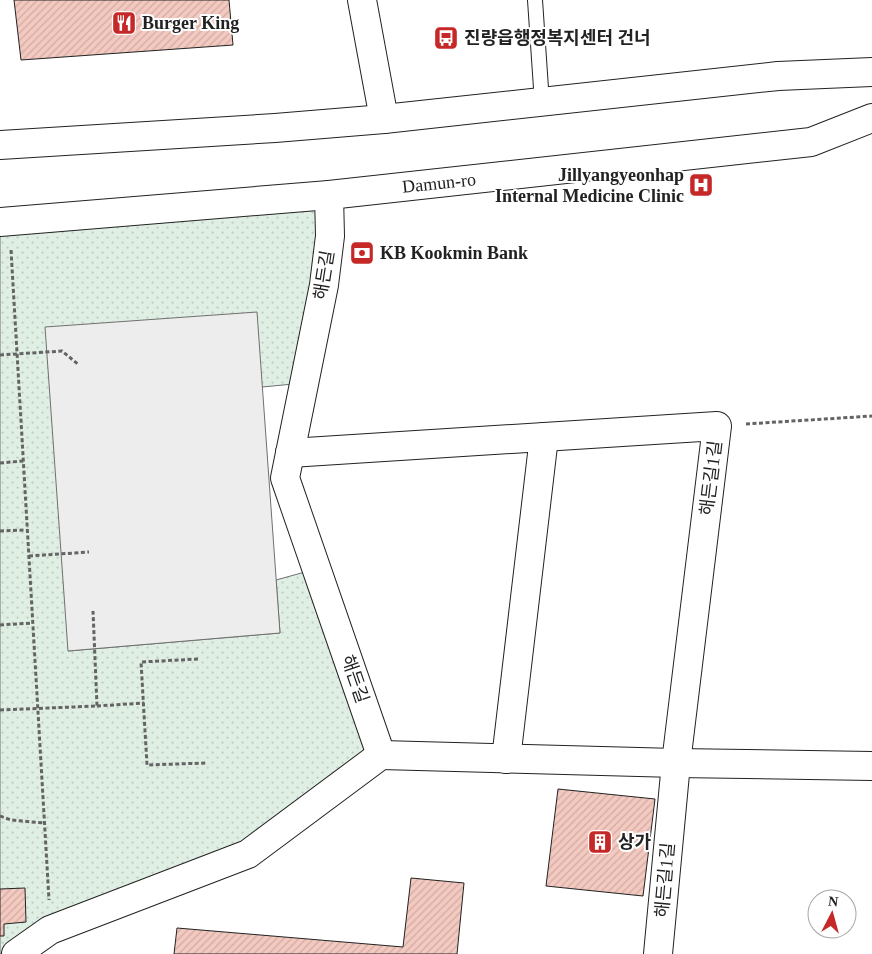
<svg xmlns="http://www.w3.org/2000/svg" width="872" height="954" viewBox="0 0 872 954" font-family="'Times New Roman','Noto Sans KR',serif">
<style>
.park{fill:url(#park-dots);stroke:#6f6f6f}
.parking{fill:#ededed;stroke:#6f6f6f}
.building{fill:url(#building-hatch);stroke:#222}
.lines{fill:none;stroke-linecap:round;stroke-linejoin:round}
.service-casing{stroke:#222;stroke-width:16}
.minor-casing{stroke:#222;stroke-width:30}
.secondary-casing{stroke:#222;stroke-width:30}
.path{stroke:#646464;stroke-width:3;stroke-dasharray:4 2.5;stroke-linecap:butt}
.service{stroke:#fff;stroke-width:14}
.minor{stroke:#fff;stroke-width:28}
.secondary{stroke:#fff;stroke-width:28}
.labels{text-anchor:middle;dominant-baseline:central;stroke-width:4;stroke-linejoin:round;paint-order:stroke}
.poi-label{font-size:18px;font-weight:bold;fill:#222;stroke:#fff;text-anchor:start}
.street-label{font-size:18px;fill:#222;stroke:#fff}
</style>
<defs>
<pattern id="park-dots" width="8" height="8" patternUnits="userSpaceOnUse" patternTransform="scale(1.25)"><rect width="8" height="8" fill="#e0efe3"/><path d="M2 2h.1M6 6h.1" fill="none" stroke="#c0cdc2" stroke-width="1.8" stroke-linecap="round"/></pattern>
<pattern id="building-hatch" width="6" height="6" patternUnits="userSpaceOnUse" patternTransform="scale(1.25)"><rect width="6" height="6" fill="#f3c9c0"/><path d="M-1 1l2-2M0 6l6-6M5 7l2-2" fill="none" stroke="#d0aca5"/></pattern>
</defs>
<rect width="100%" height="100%" fill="#fff"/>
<polygon class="park" points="329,195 304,383 262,387 68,651 280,633 276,580 316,569 381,755 248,854 16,954 0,954 0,222"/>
<polygon class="parking" points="257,312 280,633 68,651 45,327"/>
<g class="building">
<polygon points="14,0 229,0 233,45 21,60"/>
<polygon points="558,789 655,799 643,896 546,886"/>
<polygon points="411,878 464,883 457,954 174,954 177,928 403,947"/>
<polygon points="25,888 26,922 4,924 4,936 0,936 0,889"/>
</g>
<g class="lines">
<defs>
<polyline id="service" points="535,0 542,103"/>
<g id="minor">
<polyline points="362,0 384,119"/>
<polyline points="329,195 330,236 324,285 285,478 381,755"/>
<polyline points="290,453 717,426 676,763 658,954"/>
<polyline points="381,755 676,763 872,766"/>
<polyline points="506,759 544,437"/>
<polyline points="16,954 50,930 248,854 381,755"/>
</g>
<g id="secondary">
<polyline points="0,145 275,128 384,119 778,76 872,72"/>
<polyline points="0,222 329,195 811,142 872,118"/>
</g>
</defs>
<use href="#service" class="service-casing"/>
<use href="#minor" class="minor-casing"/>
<use href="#secondary" class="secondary-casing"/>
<g class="path">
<polyline points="11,250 49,900"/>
<polyline points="0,355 62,351 79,365"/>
<polyline points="746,424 872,416"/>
<polyline points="0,463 23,461"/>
<polyline points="0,531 26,530"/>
<polyline points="29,556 89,552"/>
<polyline points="0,625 32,623"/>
<polyline points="198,659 141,662 147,765 206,763"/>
<polyline points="97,706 144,703"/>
<polyline points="0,710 97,706 93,611"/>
<polyline points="0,816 11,820 44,823"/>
</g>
<use href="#service" class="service"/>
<use href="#minor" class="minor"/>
<use href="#secondary" class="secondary"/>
</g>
<defs>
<symbol id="restaurant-square" viewBox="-11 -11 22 22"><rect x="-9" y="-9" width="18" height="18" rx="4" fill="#c62828" stroke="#fff"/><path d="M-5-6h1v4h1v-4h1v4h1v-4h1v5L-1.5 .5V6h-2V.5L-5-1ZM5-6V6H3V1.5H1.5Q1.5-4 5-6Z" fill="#fff"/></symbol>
<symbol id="bus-square" viewBox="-11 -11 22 22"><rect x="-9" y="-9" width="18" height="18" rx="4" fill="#c62828" stroke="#fff"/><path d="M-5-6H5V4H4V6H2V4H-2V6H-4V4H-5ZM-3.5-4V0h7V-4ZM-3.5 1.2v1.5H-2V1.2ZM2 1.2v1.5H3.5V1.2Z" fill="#fff"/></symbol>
<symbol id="hospital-square" viewBox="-11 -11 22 22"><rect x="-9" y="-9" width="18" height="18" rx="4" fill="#c62828" stroke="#fff"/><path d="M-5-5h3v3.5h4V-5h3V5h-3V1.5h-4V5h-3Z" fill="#fff"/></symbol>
<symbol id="bank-square" viewBox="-11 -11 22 22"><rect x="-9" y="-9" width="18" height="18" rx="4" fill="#c62828" stroke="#fff"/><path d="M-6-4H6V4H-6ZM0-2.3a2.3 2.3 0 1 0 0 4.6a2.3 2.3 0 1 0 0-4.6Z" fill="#fff"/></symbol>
<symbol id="building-square" viewBox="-11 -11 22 22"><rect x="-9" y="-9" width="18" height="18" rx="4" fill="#c62828" stroke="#fff"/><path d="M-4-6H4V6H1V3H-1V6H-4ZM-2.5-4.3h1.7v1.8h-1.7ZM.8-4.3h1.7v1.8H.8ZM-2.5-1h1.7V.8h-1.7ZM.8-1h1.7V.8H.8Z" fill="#fff"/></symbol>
</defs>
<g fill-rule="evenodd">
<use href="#restaurant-square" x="110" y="9" width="28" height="28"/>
<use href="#bus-square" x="432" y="24" width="28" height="28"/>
<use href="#hospital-square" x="687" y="171" width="28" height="28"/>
<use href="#bank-square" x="348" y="239" width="28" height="28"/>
<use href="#building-square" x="586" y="828" width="28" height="28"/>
</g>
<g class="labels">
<g class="poi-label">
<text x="142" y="23">Burger King</text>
<text x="464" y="38">진량읍행정복지센터 건너</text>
<text x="684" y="175" text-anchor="end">Jillyangyeonhap<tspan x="684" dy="21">Internal Medicine Clinic</tspan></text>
<text x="380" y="253">KB Kookmin Bank</text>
<text x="618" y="842">상가</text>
</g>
<g class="street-label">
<text transform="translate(439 183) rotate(-6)">Damun-ro</text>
<text transform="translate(324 275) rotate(-81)">해든길</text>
<text transform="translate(711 478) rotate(-83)">해든길1길</text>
<text transform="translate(355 679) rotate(71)">해든길</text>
<text transform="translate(665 880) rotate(-85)">해든길1길</text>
</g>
</g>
<g transform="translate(832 914) rotate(6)"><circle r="24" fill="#ffffff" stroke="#a7a7a7"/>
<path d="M0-4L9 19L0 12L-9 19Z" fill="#c62828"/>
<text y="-8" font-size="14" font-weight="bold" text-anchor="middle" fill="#222222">N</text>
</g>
</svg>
